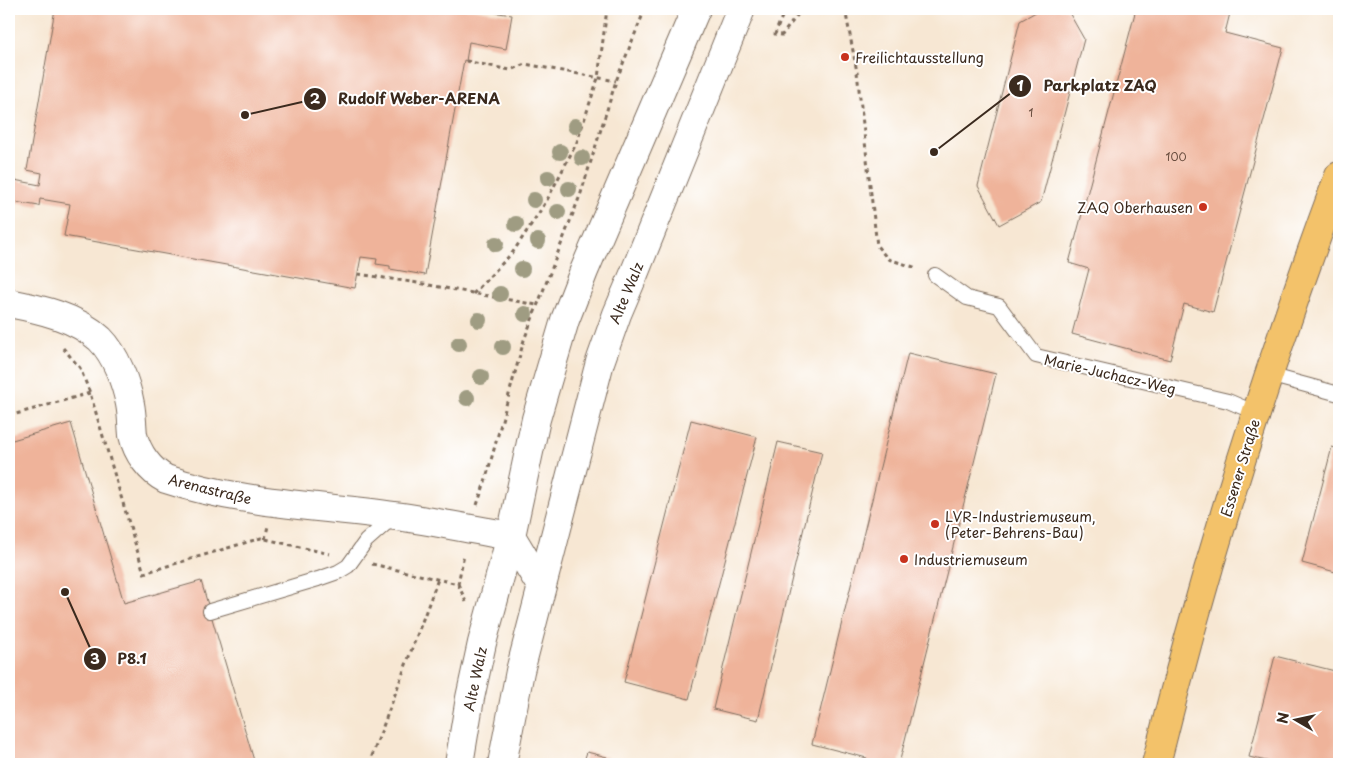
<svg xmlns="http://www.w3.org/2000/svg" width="1348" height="773" viewBox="0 0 1348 773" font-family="'Playpen Sans',sans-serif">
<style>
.building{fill:#efb39a}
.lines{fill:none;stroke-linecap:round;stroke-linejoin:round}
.service-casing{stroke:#7d6c5d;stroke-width:16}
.minor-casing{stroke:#7d6c5d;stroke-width:30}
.tertiary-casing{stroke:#7d6c5d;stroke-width:30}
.primary-casing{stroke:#7d6c5d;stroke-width:30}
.path{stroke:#7d6c5d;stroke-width:3;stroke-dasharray:4 4;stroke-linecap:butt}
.service{stroke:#fff;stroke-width:14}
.minor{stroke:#fff;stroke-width:28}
.tertiary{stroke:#fff;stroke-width:28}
.primary{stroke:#f3c26a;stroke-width:28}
.tree{fill:#9f9c82}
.poi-dot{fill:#c8321e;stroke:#fff;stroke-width:2}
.labels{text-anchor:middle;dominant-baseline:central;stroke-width:4;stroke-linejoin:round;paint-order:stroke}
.number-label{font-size:11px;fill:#684c3d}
.poi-label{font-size:14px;fill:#3b2a1e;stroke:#fff;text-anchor:start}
.street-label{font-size:14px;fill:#3b2a1e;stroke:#fff}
.leader{fill:none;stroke:#3b2a1e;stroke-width:2}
.callout-dot{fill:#3b2a1e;stroke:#fff;stroke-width:2}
.mark-label{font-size:15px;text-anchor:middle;font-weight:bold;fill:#fff}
.callout-label{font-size:15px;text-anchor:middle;font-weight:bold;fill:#3b2a1e;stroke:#fff;stroke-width:4;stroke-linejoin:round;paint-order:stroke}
</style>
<rect width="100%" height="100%" fill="#fff"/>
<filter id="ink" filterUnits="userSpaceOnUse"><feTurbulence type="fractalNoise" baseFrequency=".02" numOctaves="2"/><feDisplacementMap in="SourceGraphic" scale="10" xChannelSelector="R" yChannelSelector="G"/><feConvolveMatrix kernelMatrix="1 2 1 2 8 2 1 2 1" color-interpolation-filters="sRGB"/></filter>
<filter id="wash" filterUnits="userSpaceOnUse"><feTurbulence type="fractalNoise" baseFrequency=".0096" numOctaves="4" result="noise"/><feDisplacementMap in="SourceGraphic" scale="20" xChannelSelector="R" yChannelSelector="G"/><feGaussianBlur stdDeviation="1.12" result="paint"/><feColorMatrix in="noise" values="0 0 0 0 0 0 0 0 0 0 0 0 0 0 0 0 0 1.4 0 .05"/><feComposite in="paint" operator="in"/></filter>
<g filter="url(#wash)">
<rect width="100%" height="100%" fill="#f7e7d3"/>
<g id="blocks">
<g class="building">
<polygon points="55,9 472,9 512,15 506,49 469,42 466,61 464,60 425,275 390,269 390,266 376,264 377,259 361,257 355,288 64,236 70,204 40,199 39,206 9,201 9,179 40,185 42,173 27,170"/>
<polygon points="1041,9 1067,9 1084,39 1041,202 999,225 978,186 1020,21"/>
<polygon points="1136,9 1231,9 1225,33 1283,48 1213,312 1184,304 1170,360 1072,334 1089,269 1069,263"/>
<polygon points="908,353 996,374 899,764 865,764 867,758 812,744"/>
<polygon points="691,420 757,437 689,699 624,682"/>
<polygon points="71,423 124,603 201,581 255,764 9,764 9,441"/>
<polygon points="778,442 822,452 758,720 713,709"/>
<polygon points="1332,447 1339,449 1339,573 1302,563"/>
<polygon points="1275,656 1339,672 1339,764 1279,764 1249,757"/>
<polygon points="587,752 607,757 605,764 583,764"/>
</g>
</g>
</g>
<g filter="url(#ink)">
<use href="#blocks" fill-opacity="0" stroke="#7d6c5d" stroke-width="1"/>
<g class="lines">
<defs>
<g id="service">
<polyline points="935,275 967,298 999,306 1036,356 1228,401 1256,413"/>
<polyline points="1269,375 1339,394"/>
<polyline points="210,611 318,579 338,572 348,566 366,541 392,518"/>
</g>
<path id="minor" d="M9,303C40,309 76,317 100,339C116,355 126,383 130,404C132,414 132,425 133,435C137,453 150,471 166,479C241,504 318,505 395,516C434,521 473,530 511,536L541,586"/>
<g id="tertiary">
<polyline points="459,764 470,698 482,643 511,536 536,419 565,320 584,271 696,9"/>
<polyline points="502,764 520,671 600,362 617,314 634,274 741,9"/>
</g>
<path id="primary" d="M1156,764C1205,565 1267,369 1339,176"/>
</defs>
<use href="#service" class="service-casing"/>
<use href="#minor" class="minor-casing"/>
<use href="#tertiary" class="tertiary-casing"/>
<use href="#primary" class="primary-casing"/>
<g class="path">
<polyline points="785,9 775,34 782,35 802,9"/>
<polyline points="845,9 857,72 877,246 888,259 917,268"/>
<polyline points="466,61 510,70 525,64 616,81"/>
<polyline points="358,274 418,283 537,305"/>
<polyline points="473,294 513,252 546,202 577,142 598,78 607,9"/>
<polyline points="63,348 80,368 90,393 144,573 261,538 330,554"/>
<polyline points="9,416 90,393"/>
<polyline points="477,505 485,482 524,340 581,193 616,81 645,9"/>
<polyline points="265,539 268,526"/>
<polyline points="372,564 458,584 464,554"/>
<polyline points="458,584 466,602"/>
<polyline points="369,764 438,579"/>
</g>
<use href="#service" class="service"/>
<use href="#minor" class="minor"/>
<use href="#tertiary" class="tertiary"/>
<use href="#primary" class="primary"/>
</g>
<g class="tree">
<circle cx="575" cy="126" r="8"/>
<circle cx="560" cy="152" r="8"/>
<circle cx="582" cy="158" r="8"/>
<circle cx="548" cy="178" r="8"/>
<circle cx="569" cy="189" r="8"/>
<circle cx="534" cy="200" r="8"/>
<circle cx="558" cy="212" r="8"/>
<circle cx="516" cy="224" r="8"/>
<circle cx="538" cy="241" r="8"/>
<circle cx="496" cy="244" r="8"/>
<circle cx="522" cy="269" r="8"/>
<circle cx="500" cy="294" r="8"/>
<circle cx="525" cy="314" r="8"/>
<circle cx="479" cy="320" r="8"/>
<circle cx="459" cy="344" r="8"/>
<circle cx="503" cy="347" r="8"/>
<circle cx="481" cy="377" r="8"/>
<circle cx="467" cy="398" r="8"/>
</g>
</g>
<g class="poi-dot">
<circle cx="845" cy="57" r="5"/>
<circle cx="1203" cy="207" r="5"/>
<circle cx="935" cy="524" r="5"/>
<circle cx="904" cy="559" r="5"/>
</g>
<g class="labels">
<g class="number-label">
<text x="1031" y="112">1</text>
<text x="1176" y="156">100</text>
</g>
<g class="poi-label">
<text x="855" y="57">Freilichtausstellung</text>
<text x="1193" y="207" text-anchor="end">ZAQ Oberhausen</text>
<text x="945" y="516">LVR-Industriemuseum,<tspan x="945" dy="16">(Peter-Behrens-Bau)</tspan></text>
<text x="914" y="559">Industriemuseum</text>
</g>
<g class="street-label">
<text transform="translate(626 293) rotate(-67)">Alte Walz</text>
<text transform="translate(1110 374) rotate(13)">Marie-Juchacz-Weg</text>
<text transform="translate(1240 468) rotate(-73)">Essener Straße</text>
<text transform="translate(210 489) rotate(14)">Arenastraße</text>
<text transform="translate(475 679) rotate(-78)">Alte Walz</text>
</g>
</g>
<path class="leader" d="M934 152L1020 86M245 115L315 99M65 592L95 659"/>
<g class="callout-dot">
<circle cx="934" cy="152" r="5"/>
<circle cx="245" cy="115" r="5"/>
<circle cx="65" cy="592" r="5"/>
<circle cx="1020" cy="86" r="12"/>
<circle cx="315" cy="99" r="12"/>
<circle cx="95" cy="659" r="12"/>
</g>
<g class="mark-label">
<text x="1020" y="91">1</text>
<text x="315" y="104">2</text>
<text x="95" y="664">3</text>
</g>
<g class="callout-label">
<text x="1100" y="91">Parkplatz ZAQ</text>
<text x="419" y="104">Rudolf Weber-ARENA</text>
<text x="132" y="664">P8.1</text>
</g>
<rect width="1348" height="773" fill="none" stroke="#fff" stroke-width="30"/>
<g transform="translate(1296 720) rotate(279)" stroke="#ffffff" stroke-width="4" paint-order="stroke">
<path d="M0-4L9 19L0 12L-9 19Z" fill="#3b2a1e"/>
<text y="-8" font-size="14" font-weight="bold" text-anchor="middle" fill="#3b2a1e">N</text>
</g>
</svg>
